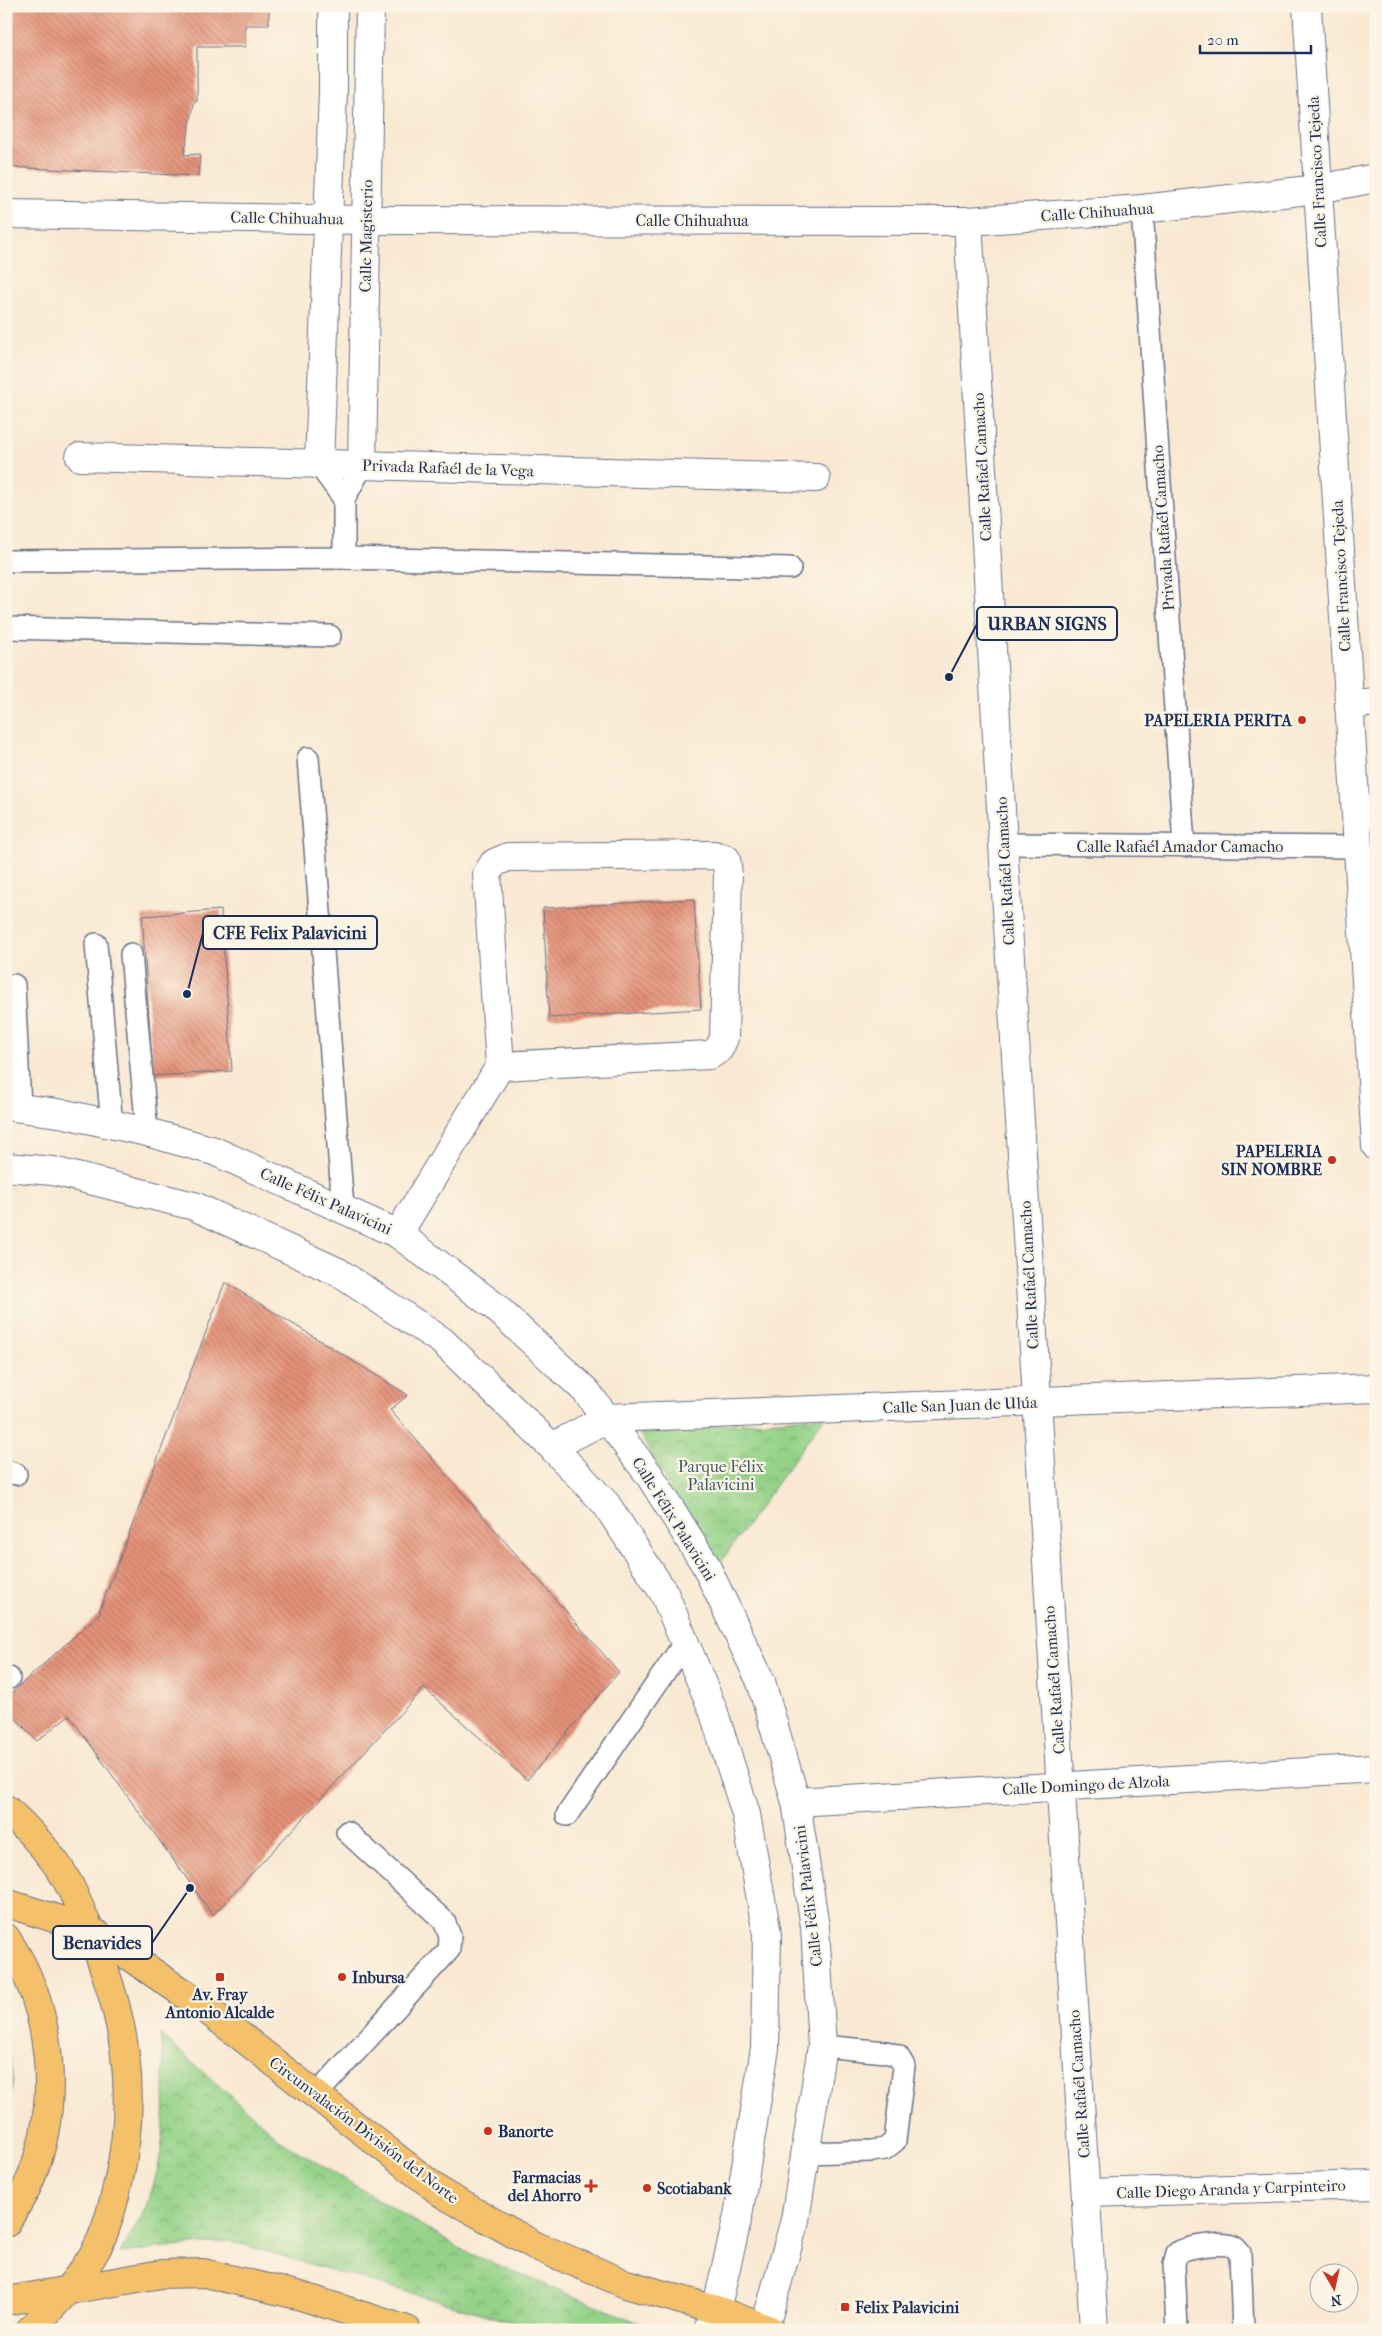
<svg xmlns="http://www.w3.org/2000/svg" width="1382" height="2336" viewBox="0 0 1382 2336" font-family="'IM FELL French Canon',serif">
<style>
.park{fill:url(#park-crowns);stroke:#588073}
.garden{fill:#94d288;stroke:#588073}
.building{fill:url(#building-back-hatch)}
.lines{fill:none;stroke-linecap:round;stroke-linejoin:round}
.service-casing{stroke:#697087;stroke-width:24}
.minor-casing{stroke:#697087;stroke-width:30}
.tertiary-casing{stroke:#697087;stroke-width:30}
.primary-casing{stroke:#697087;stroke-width:30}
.service{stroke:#fff;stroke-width:21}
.minor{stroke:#fff;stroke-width:28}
.tertiary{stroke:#fff;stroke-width:28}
.primary{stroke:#f4c16a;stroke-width:28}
.poi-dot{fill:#c8321e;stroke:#fcf5e5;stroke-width:2}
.labels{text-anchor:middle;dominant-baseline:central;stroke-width:4.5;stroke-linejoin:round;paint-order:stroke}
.street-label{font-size:16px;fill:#1b2f5e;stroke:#fcf5e5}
.poi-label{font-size:16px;font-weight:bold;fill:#1b2f5e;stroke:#fcf5e5;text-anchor:start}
.park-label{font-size:16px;fill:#395868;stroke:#fcf5e5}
.leader{fill:none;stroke:#1b2f5e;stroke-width:2}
.callout-dot{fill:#1b2f5e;stroke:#fcf5e5;stroke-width:2}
.callout{fill:#fcf5e5;stroke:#1b2f5e;stroke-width:2}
.callout-label{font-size:18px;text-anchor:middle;font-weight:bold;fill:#1b2f5e}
</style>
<defs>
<pattern id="park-crowns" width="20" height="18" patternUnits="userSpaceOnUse" patternTransform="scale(1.25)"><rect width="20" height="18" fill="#94d288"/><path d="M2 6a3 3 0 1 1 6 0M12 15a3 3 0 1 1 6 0" fill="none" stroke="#78ab72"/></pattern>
<pattern id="building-back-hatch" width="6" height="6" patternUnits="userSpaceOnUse" patternTransform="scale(1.25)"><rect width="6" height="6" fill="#e59278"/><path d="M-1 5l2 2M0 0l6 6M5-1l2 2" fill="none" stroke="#b97866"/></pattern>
</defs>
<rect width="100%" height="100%" fill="#fcf5e5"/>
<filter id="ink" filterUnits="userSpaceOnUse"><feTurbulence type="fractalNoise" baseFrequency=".02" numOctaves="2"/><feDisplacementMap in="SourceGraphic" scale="10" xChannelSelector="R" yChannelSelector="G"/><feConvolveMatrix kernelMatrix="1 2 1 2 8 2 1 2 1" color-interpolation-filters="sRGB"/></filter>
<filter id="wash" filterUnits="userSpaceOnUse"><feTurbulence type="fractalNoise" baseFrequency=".0096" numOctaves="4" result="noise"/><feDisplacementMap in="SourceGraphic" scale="20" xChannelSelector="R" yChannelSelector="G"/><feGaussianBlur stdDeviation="1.12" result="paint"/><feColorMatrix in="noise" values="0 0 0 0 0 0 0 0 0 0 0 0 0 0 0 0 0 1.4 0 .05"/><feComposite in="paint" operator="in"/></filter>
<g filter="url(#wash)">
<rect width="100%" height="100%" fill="#f9e9d3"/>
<g class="park">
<polygon points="825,1416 715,1570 639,1432"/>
<path d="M160,2034L284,2143L466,2252L656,2330H539L230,2241L120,2253C129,2237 141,2220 147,2203C169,2149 166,2091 160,2034Z"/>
</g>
<polygon class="garden" points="6,2041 13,2080 6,2122"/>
<g id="blocks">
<g class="building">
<polygon points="6,6 269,6 269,25 245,25 245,47 197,47 197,101 194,103 184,155 200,154 198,176 6,167"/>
<polygon points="694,899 701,1009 549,1018 543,908"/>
<polygon points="221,910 232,1071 153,1076 142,916"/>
<polygon points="225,1282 408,1395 390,1410 619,1672 527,1780 424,1688 213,1915 69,1715 37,1741 6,1708 6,1698 98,1615"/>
</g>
</g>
</g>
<g filter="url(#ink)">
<use href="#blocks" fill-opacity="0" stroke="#697087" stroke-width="1"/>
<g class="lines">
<defs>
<g id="service">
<polyline points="1142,209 1184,846"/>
<polyline points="319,465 344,499 362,466"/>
<polyline points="344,499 344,558 790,568"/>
<polyline points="6,561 344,558"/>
<polyline points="6,628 330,636"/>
<polyline points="308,758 343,1208"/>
<polyline points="1003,844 1357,847"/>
<polyline points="96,944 112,1126"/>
<polyline points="131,954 147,1132"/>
<polyline points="14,985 20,1107"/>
<polyline points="6,1471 16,1474"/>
<polyline points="6,1677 9,1678"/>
<polyline points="567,1815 685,1642"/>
<polyline points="316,2095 449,1950 450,1936 444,1921 347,1832"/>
<polyline points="805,2153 872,2151 885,2149 895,2141 904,2066 898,2056 886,2052 822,2046"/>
<path d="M1177,2330L1174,2264L1177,2253C1186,2247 1224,2241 1234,2247C1235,2247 1239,2252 1240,2253L1243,2330"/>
</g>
<g id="minor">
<polyline points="1307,6 1376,1146"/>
<polyline points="6,214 367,220 968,221 1142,209 1318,189 1376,178"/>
<polyline points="968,221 1003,844 1094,2330"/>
<polyline points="80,457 816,478"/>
<polyline points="319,465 333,91 333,6"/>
<polyline points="362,466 370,6"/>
<polyline points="1349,705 1376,702"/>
<polyline points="398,1234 500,1066 487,874 494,863 508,857 714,855 726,859 728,874 724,1038 719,1049 710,1055 500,1066"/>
<polyline points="552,1447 607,1418 1376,1388"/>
<polyline points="796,1802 1376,1768"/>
<polyline points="1086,2193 1376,2185"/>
</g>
<g id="tertiary">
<polyline points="6,1106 65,1114 147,1132 214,1151 398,1234 493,1305 586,1391 650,1476 705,1564 761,1682 796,1802 815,1927 822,2046 795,2220 764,2330"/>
<polyline points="6,1167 53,1171 194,1206 338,1272 442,1341 552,1447 606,1504 664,1593 713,1710 746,1814 767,1934 765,2048 738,2216 716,2310 708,2330"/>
</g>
<g id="primary">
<path d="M6,1809C24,1825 40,1842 55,1862C70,1882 79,1906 89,1929C125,2015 139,2091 118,2183C113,2205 107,2229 97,2248C82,2276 52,2308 30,2330"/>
<polyline points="6,1903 89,1929 202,2006 443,2194 536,2246 626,2284 716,2310 770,2330"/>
<path d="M6,1938C53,2007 62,2103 30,2180C24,2195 14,2209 6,2223"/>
<polyline points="6,2301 161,2274 204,2273 301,2296 407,2330"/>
</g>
</defs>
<use href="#service" class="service-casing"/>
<use href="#minor" class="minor-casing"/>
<use href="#tertiary" class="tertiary-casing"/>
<use href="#primary" class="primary-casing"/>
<use href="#service" class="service"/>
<use href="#minor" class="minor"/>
<use href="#tertiary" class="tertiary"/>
<use href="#primary" class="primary"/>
</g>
</g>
<g class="poi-dot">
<circle cx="1302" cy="720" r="5"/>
<circle cx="1332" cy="1160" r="5"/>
<rect x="215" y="1972" width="10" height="10" rx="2.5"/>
<circle cx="342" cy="1977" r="5"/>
<circle cx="488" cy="2131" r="5"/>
<path d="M588.5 2178.5h5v5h5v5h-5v5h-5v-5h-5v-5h5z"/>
<circle cx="647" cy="2188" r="5"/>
<rect x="840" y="2302" width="10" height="10" rx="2.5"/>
</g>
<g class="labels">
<g class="street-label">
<text transform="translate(1317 172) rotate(-93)">Calle Francisco Tejeda</text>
<text transform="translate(1097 212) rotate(-4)">Calle Chihuahua</text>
<text transform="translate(287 218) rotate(1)">Calle Chihuahua</text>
<text x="692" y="220">Calle Chihuahua</text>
<text transform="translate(366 236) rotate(-89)">Calle Magisterio</text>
<text transform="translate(982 467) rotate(-93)">Calle Rafaél Camacho</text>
<text transform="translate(448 468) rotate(2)">Privada Rafaél de la Vega</text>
<text transform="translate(1163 528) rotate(-94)">Privada Rafaél Camacho</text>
<text transform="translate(1341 576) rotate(-93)">Calle Francisco Tejeda</text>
<text x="1180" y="846">Calle Rafaél Amador Camacho</text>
<text transform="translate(1005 871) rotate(-93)">Calle Rafaél Camacho</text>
<text transform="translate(326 1201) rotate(24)">Calle Félix Palavicini</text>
<text transform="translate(1029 1275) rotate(-93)">Calle Rafaél Camacho</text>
<text transform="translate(960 1405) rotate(-2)">Calle San Juan de Ulúa</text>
<text transform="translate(674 1519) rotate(58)">Calle Félix Palavicini</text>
<text transform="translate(1054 1680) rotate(-94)">Calle Rafaél Camacho</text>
<text transform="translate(1086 1785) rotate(-3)">Calle Domingo de Alzola</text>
<text transform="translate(808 1896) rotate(-97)">Calle Félix Palavicini</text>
<text transform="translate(1079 2084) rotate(-94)">Calle Rafaél Camacho</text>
<text transform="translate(364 2130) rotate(37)">Circunvalación División del Norte</text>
<text transform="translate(1231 2189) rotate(-2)">Calle Diego Aranda y Carpinteiro</text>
</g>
<g class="poi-label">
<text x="1292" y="720" text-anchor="end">PAPELERIA PERITA</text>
<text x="1322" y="1151" text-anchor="end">PAPELERIA<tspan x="1322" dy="18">SIN NOMBRE</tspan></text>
<text x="352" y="1977">Inbursa</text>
<text x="220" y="1994" text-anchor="middle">Av. Fray<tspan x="220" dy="18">Antonio Alcalde</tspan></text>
<text x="498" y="2131">Banorte</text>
<text x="581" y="2177" text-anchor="end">Farmacias<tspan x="581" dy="18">del Ahorro</tspan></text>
<text x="657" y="2188">Scotiabank</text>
<text x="855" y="2307">Felix Palavicini</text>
</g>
<g class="park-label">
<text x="721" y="1466">Parque Félix<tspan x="721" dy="18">Palavicini</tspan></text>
</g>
</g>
<path class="leader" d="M949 677L977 624M187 994L203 933M190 1888L152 1943"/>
<g class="callout-dot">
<circle cx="949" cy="677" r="5"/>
<circle cx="187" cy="994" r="5"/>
<circle cx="190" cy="1888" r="5"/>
</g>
<g class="callout">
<rect x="977" y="607" width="140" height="33" rx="5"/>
<rect x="203" y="916" width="174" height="33" rx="5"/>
<rect x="53" y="1926" width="99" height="33" rx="5"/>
</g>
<g class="callout-label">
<text x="1047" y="630">URBAN SIGNS</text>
<text x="290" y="939">CFE Felix Palavicini</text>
<text x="102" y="1949">Benavides</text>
</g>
<rect width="1382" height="2336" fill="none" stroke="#fcf5e5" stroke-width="25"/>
<g transform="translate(1334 2288) rotate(171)"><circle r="24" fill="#fcf5e5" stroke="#a2a6af"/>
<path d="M0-4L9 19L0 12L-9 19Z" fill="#c8321e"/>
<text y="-8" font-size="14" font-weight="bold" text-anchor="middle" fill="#1b2f5e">N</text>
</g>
<path d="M1200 45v8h111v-8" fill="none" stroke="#1b2f5e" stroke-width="2.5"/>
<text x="1207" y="45" font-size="15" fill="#1b2f5e" stroke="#fcf5e5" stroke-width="4" paint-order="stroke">20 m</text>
</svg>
